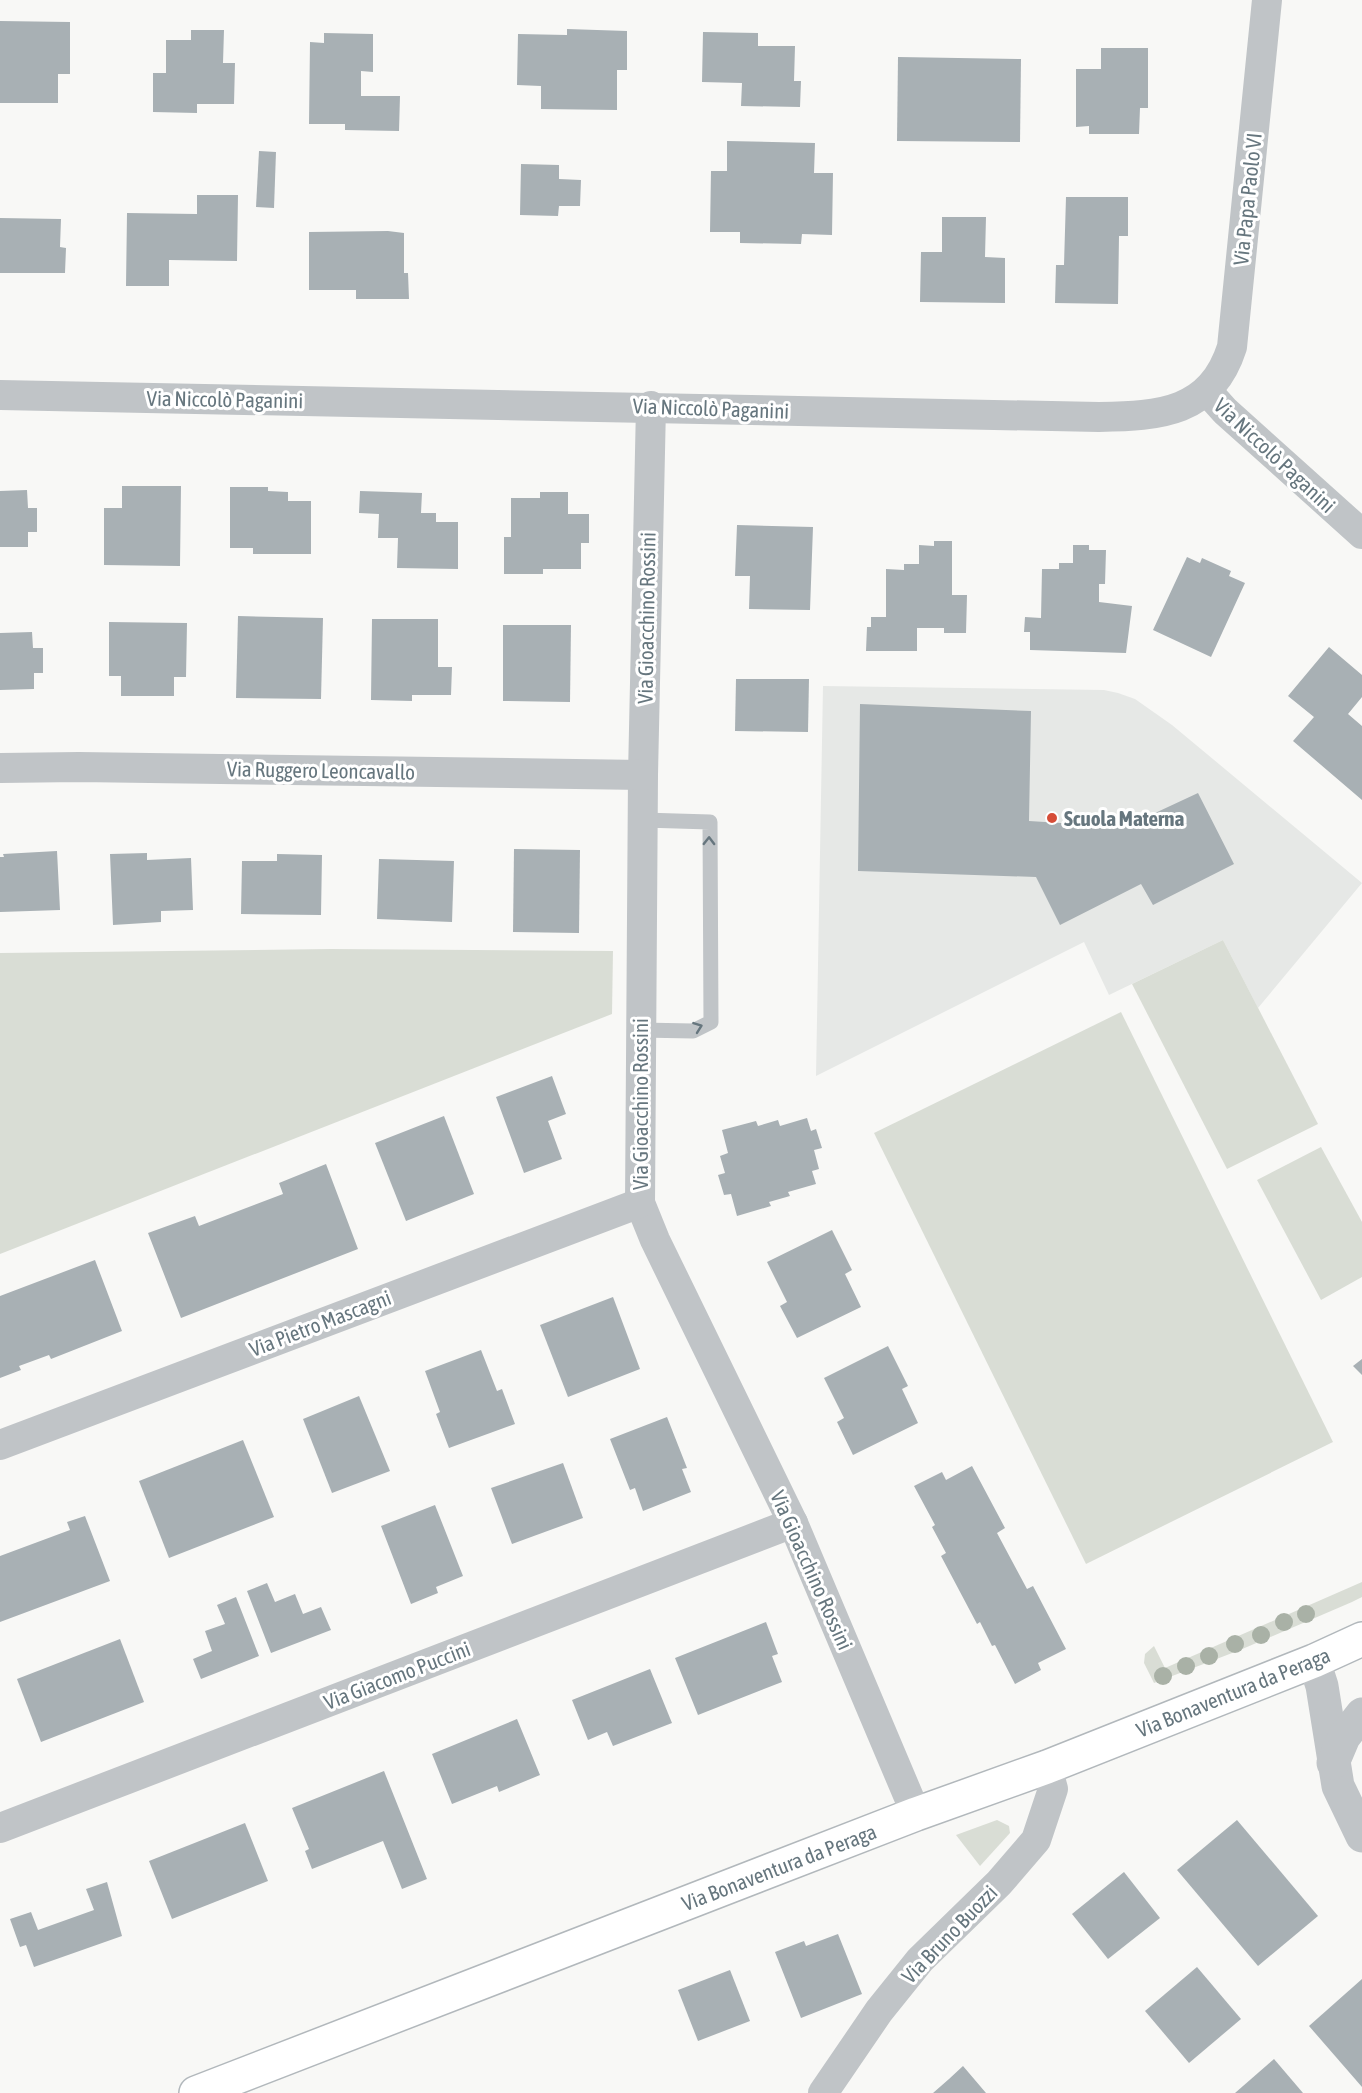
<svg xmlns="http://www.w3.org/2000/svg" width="1362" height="2093" viewBox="0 0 1362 2093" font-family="'Asap Condensed',sans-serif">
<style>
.built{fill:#e6e8e6}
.green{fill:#d9ddd5}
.building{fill:#a8b0b4}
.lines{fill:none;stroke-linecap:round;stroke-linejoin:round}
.secondary-casing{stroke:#b2b8bc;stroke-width:36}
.service{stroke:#c0c4c7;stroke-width:15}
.minor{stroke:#c0c4c7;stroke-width:30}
.tertiary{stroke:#c0c4c7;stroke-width:33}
.secondary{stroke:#fff;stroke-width:33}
.tree{fill:#a9b1a6}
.oneway{stroke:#66767e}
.poi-dot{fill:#d64d38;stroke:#fff;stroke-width:2}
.labels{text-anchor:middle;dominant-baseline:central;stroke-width:6;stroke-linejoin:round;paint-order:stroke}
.street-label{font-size:21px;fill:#66767e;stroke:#fff}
.poi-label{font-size:21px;font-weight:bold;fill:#66767e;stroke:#fff;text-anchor:start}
</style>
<rect width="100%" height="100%" fill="#f8f8f6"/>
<polygon class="built" points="823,686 1104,690 1118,693 1135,699 1172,725 1362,883 1258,1008 1223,940 1109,995 1084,942 816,1076"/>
<g class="green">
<polygon points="1223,940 1318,1124 1227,1169 1132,984"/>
<polygon points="331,949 613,951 612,1014 0,1254 0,953"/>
<polygon points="1121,1012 1333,1442 1086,1564 874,1133"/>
<polygon points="1321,1147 1362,1222 1362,1277 1321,1300 1257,1180"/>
<polygon points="1362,1582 1362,1597 1352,1602 1240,1650 1154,1683 1144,1663 1145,1654 1154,1646 1165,1668"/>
<polygon points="997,1820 1009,1826 1010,1833 980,1866 956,1835"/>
</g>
<g class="building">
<polygon points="0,21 70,22 70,74 58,74 58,103 0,103"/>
<polygon points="567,29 627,31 627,70 617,70 617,110 541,109 541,86 517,85 518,34 567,35"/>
<polygon points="191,30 224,30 223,63 235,63 234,104 197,104 197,113 153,112 153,73 166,73 166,40 191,40"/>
<polygon points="703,32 758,33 758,46 795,46 794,81 801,81 800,107 741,106 742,83 702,82"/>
<polygon points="324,33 373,34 373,72 361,71 361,96 400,96 399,131 345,130 345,124 309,124 310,42 324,43"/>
<polygon points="1101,48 1148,48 1148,108 1140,108 1139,134 1089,134 1089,126 1076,127 1076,69 1101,69"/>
<polygon points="898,57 1021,59 1020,142 897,141"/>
<polygon points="727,141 815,143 814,173 833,173 832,235 802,234 801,244 740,243 740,232 710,232 711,171 727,171"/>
<polygon points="259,151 276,152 274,208 256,207"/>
<polygon points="521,164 559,165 559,179 581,180 580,206 559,206 558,216 520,215"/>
<polygon points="197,195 238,195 237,261 169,260 169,286 126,286 127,213 197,214"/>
<polygon points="1066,197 1128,197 1128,236 1119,236 1118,304 1055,303 1056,265 1064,265"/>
<polygon points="942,217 986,217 985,257 1005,258 1005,303 920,302 921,252 942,252"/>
<polygon points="0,218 61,219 60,247 66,248 65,273 0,273"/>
<polygon points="388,231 404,233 404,273 408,273 409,299 356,299 356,290 309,290 309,232"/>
<polygon points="122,486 181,486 180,566 104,565 104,508 122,508"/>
<polygon points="230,487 268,487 268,491 288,492 288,501 311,501 311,554 253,554 253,548 230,548"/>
<polygon points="27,490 28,508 37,508 37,532 28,532 28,547 0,547 0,491"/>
<polygon points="360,491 422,493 421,513 436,513 436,522 458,522 458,569 397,568 398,538 378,538 379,514 359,513"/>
<polygon points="540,492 568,492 568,514 589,514 589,543 581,543 581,569 543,569 543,574 504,574 504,537 511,537 511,498 540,498"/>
<polygon points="737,525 813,527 810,610 749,609 750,576 735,576"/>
<polygon points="934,541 952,541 952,595 967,595 966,633 944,633 944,628 917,628 917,651 866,651 867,627 871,627 871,617 886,617 886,569 904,570 904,564 919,564 919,545 934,546"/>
<polygon points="1073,545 1089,545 1089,550 1106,550 1105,584 1099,584 1099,602 1132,606 1126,653 1030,650 1030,632 1024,632 1025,617 1041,618 1042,569 1059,569 1059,563 1073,563"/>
<polygon points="1187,557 1200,563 1202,558 1231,571 1229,576 1245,583 1211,657 1153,630"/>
<polygon points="238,616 323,618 321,699 236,698"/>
<polygon points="372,619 438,619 438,667 452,667 451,695 412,695 412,701 371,700"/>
<polygon points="109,622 187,623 186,677 174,677 174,696 121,696 121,676 109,676"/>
<polygon points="503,625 571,625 570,702 503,701"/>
<polygon points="32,632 33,648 43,648 43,673 34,673 34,689 0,690 0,633"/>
<polygon points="1329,647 1362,675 1362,697 1348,714 1362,726 1362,800 1293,741 1314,717 1288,696"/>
<polygon points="736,679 809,679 808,732 735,731"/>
<polygon points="860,704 1031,711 1029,821 1125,827 1198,793 1234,864 1153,905 1141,884 1060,925 1036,877 858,871"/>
<polygon points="514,849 580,850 579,933 513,932"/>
<polygon points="57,851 60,910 0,912 0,857 4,857 3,854"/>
<polygon points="147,853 147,860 191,858 193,910 161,911 161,922 113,925 110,854"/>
<polygon points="277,854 322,855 321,915 241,914 242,861 277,861"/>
<polygon points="379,859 454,861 452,922 377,919"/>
<polygon points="552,1076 566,1114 548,1121 562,1159 524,1173 496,1097"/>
<polygon points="444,1116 474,1194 406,1221 375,1143"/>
<polygon points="807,1118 811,1131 816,1129 822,1148 814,1150 819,1169 812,1171 816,1184 788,1192 790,1196 769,1202 771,1206 737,1216 731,1194 724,1195 718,1175 725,1173 720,1156 728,1153 722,1130 756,1121 758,1126 778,1120 780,1126"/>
<polygon points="326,1164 358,1249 181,1318 148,1233 195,1216 199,1226 283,1194 279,1183"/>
<polygon points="832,1230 852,1270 845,1274 861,1307 797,1338 780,1306 787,1302 767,1262"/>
<polygon points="95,1260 122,1331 51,1359 49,1355 19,1366 21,1370 0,1378 0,1296"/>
<polygon points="613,1297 640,1369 568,1397 540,1325"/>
<polygon points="888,1346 908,1386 902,1389 918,1423 853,1455 837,1422 844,1418 824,1378"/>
<polygon points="481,1350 497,1391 502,1389 515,1424 449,1448 436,1414 440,1412 425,1371"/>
<polygon points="1362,1359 1362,1375 1353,1366"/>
<polygon points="359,1396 390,1471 332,1493 303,1419"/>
<polygon points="667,1417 687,1468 682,1469 691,1492 643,1511 635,1488 630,1490 610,1439"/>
<polygon points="243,1440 274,1517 169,1558 139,1481"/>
<polygon points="563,1463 583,1518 512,1544 491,1488"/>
<polygon points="972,1466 1005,1528 997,1533 1027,1589 1033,1586 1066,1649 1038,1663 1041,1670 1015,1684 995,1645 992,1646 980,1622 977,1624 941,1556 946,1553 932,1527 935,1525 914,1486 942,1472 946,1480"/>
<polygon points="435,1505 463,1576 436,1587 438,1593 411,1604 381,1526"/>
<polygon points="85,1516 110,1581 0,1622 0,1556 70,1530 67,1522"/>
<polygon points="267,1583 275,1602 295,1594 303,1614 321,1607 331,1630 271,1653 247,1591"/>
<polygon points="236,1597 259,1656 201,1679 193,1659 212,1651 205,1631 225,1624 217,1605"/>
<polygon points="766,1622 778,1654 772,1656 782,1682 698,1715 675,1658"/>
<polygon points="120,1639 144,1702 41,1742 17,1679"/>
<polygon points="650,1669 672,1723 613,1746 607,1732 588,1740 572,1700"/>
<polygon points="517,1719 540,1775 499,1792 497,1786 452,1804 432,1754"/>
<polygon points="384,1771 427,1879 402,1889 383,1841 312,1869 305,1851 309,1849 292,1808"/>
<polygon points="1237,1820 1318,1916 1258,1966 1177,1870"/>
<polygon points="245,1823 268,1881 172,1919 149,1861"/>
<polygon points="1124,1872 1160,1918 1108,1959 1072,1914"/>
<polygon points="107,1882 122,1936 34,1967 26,1945 20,1947 10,1919 31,1912 38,1930 94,1910 86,1889"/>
<polygon points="838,1934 862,1994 801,2018 775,1952 804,1941 806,1946"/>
<polygon points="1197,1967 1241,2019 1189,2063 1145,2011"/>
<polygon points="730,1970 750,2021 698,2041 678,1990"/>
<polygon points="1362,1979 1362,2087 1309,2026"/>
<polygon points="1274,2059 1303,2093 1235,2093"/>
<polygon points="963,2066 986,2093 933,2093 949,2079"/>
</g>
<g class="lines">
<defs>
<polyline id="secondary" points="196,2093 916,1814 1047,1767 1314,1661 1362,1639"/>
</defs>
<use href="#secondary" class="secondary-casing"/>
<polyline class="service" points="640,1030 693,1031 711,1022 710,822 643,820"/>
<g class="minor">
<polyline points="1208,392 1225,411 1362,534"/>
<path d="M0,395L1099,417C1160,416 1211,413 1232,347L1267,0"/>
<polyline points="651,406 643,775 640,1203 655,1240 793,1523 916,1814"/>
<polyline points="0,768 79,767 643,775"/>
<polyline points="0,1445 640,1203"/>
<polyline points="0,1828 793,1523"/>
<polyline points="823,2093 879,2011 920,1960 999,1883 1036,1840 1053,1789 1047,1767"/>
</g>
<g class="tertiary">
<polyline points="1314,1661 1322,1686 1338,1786 1362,1836"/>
<polyline points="1333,1763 1344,1737 1362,1714"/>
</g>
<use href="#secondary" class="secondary"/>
</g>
<g class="tree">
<circle cx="1306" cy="1614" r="9"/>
<circle cx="1284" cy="1622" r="9"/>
<circle cx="1261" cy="1635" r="9"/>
<circle cx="1235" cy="1644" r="9"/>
<circle cx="1209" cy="1656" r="9"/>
<circle cx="1186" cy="1666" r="9"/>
<circle cx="1163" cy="1676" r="9"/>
</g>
<defs><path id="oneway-chevron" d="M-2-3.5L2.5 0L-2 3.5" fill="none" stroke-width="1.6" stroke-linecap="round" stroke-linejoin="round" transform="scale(1.5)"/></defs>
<g class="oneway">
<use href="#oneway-chevron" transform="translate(709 841) rotate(-89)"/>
<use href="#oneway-chevron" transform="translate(698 1027) rotate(-20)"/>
</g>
<circle class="poi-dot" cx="1052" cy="818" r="6"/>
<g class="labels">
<g class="street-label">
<text transform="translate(1247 199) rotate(-84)">Via Papa Paolo VI</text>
<text transform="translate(225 399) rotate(1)">Via Niccolò Paganini</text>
<text transform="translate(711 408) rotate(2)">Via Niccolò Paganini</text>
<text transform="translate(1275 455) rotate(43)">Via Niccolò Paganini</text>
<text transform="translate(646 618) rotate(-89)">Via Gioacchino Rossini</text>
<text transform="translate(321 770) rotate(1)">Via Ruggero Leoncavallo</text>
<text transform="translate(640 1104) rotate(-90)">Via Gioacchino Rossini</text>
<text transform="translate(320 1323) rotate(-21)">Via Pietro Mascagni</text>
<text transform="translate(812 1570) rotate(66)">Via Gioacchino Rossini</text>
<text transform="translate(397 1675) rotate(-21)">Via Giacomo Puccini</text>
<text transform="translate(1233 1692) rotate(-22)">Via Bonaventura da Peraga</text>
<text transform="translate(779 1867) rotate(-21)">Via Bonaventura da Peraga</text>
<text transform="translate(949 1934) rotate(-46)">Via Bruno Buozzi</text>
</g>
<g class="poi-label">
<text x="1064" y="818">Scuola Materna</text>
</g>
</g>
</svg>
